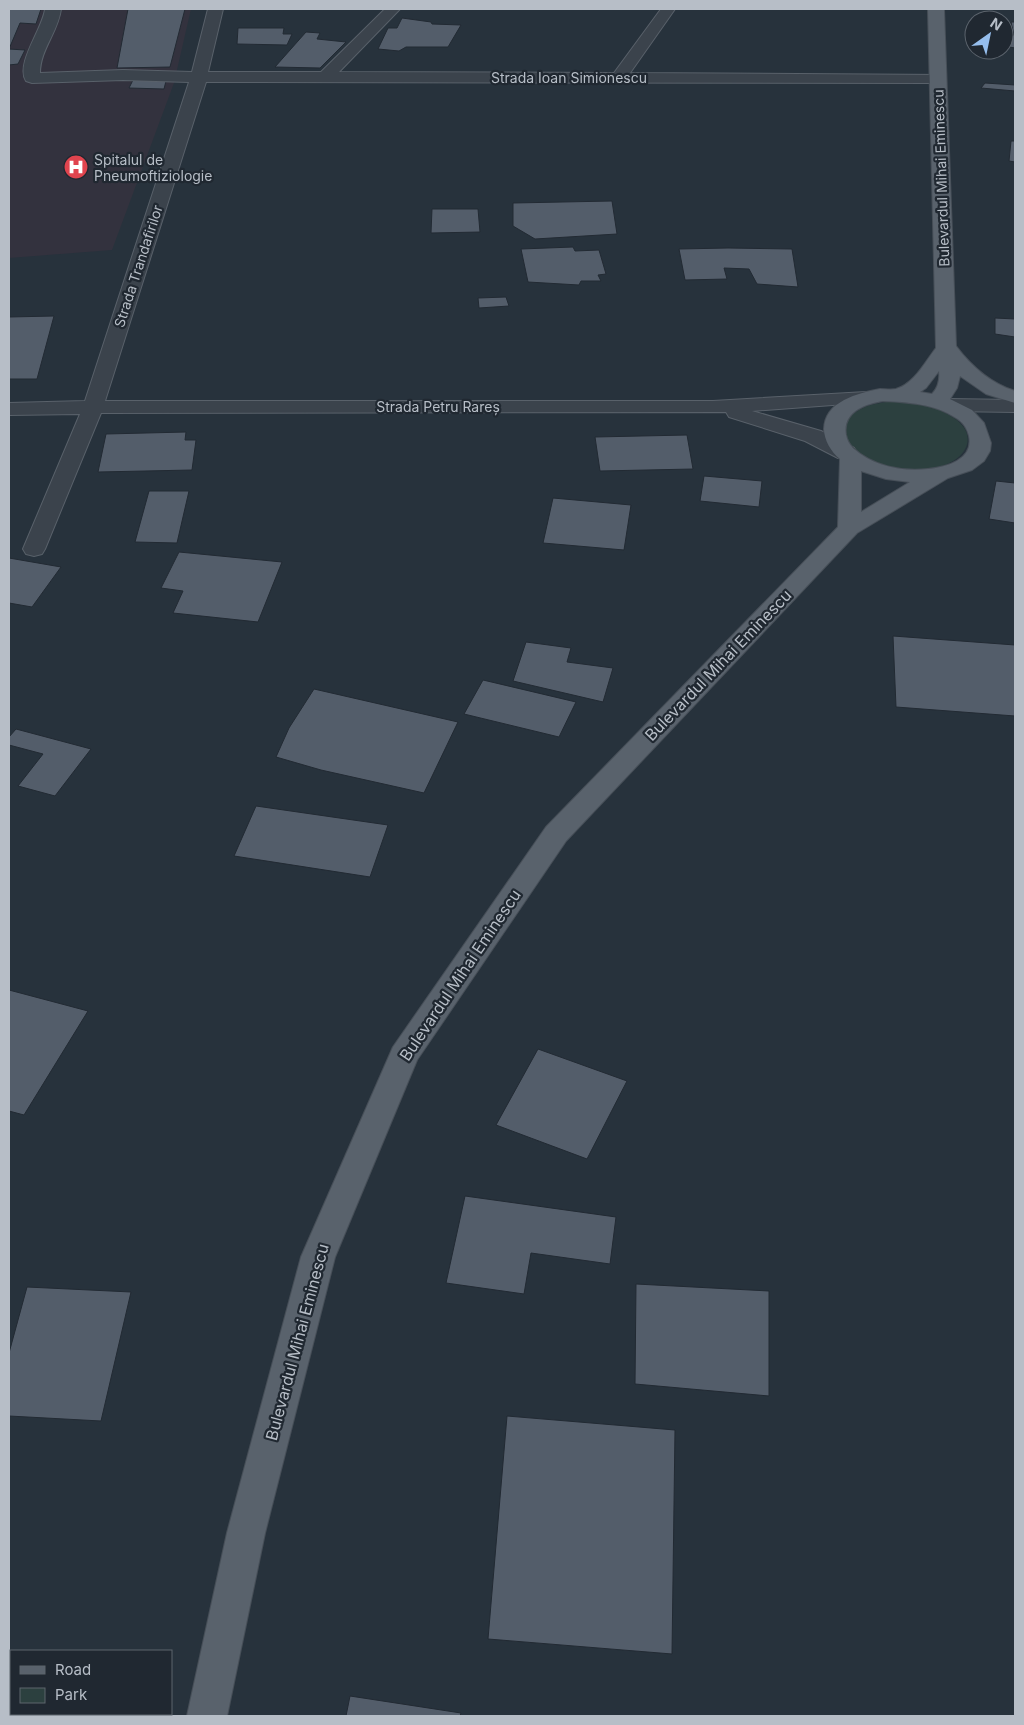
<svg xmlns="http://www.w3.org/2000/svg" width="1024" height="1725" viewBox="0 0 1024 1725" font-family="Inter,sans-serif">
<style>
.medical{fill:#33323e}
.green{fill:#2c403f}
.building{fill:#535d6a;stroke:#222a33}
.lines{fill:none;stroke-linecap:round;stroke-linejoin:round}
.minor-casing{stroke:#59616a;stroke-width:2}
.major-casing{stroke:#474f58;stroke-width:2}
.minor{fill:#3b434c;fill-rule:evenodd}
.major{fill:#59626c;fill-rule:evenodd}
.labels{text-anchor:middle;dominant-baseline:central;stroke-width:4.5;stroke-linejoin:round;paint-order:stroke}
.far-street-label{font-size:14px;fill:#b7bec7;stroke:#202831}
.far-poi-label{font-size:14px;fill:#b7bec7;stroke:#202831;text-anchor:start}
.street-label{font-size:16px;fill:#b7bec7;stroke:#202831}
</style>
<rect width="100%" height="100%" fill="#27323c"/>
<polygon class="medical" points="9,9 191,9 174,83 112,250 9,258"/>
<path class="green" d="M892,401C912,402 930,404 947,414C983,432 968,462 934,468C913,471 890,469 870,460C849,450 831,425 859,410C869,404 881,403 892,401Z"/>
<g class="building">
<polygon points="9,9 41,9 36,24 20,23 9,49 25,50 18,64 9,65"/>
<polygon points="128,9 185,9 170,67 117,68"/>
<polygon points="402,18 431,22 432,24 461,25 448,47 406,47 399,51 378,49 388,28 397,28"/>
<polygon points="1011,22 1015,22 1015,48 1009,47 1005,35 1014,35"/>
<polygon points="238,28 284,28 283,34 292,34 287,45 237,44"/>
<polygon points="306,32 320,33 317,39 346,42 320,68 275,67"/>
<polygon points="135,76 167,77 164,89 129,88"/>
<polygon points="985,83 1015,85 1015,91 981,88"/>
<polygon points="1011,141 1015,141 1015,162 1009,161"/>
<polygon points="612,201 617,234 535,239 513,226 513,203"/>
<polygon points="432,209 478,209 480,232 431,233"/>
<polygon points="573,247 575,251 599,250 606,274 598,275 601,281 581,281 579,285 528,282 521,249"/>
<polygon points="728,248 792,249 798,287 757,284 749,269 724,268 727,279 685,280 679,249"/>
<polygon points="506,297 509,306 479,308 478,298"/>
<polygon points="54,316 37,379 9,379 9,317"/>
<polygon points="995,318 1015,319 1015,337 995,334"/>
<polygon points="186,432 185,440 196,440 192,470 98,472 106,434"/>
<polygon points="687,435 693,469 600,471 595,437"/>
<polygon points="704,476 762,481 759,507 700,501"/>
<polygon points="996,481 1015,483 1015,523 989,519"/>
<polygon points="149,491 189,491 177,543 135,542"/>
<polygon points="553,498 631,505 624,550 543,543"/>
<polygon points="179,552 282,562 258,622 173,613 183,591 161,588"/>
<polygon points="9,558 61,567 32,607 9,603"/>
<polygon points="893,636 1015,645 1015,716 896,707"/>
<polygon points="526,642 571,648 567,662 613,668 603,702 513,681"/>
<polygon points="483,680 576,702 559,737 464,714"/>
<polygon points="314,689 458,722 424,793 321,770 276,757 289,728"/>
<polygon points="16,729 91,749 55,796 18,786 43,754 9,745 9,737"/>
<polygon points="256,806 388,825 370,877 234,856"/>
<polygon points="9,990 88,1011 24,1115 9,1111"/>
<polygon points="538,1049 627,1081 587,1159 496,1125"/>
<polygon points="465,1196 616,1217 610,1264 531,1253 524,1294 446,1283"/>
<polygon points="636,1284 769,1291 769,1396 635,1384"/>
<polygon points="27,1287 131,1292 101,1421 9,1416 9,1353"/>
<polygon points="507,1416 675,1430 672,1654 488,1639"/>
<polygon points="350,1696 461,1713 460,1716 346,1716"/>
</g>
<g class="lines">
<defs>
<g id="minor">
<path d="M45,9H61C58,32 40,50 40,73L123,70L192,72L208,9H223L208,72H321L385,9H400L339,72L614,73L661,9H675L630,73L944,75L946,78L944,81L938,83L206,82L105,401H713L866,392L873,394L876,398L873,402L752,411L821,431L854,448L857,453L854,458L846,459L838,458L805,441L729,417L726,412L101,413L45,549L42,554L34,556L26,554L23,549L80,414L9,415V403L85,401L189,82L123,80L32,83L26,81C15,64 43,28 45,9Z"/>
<polygon points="949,399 1015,400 1015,412 949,411 942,409 939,405 942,401"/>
</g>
<path id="major" d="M928,9H944L956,346C972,367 990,383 1015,391V403L986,394L960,376L957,388L950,399L972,410L984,423L991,443L990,451L984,461L972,470L948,478L857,533L566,841L417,1060L335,1257L265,1533L227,1716H187L227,1533L301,1257L393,1047L546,827L838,527L840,459C831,452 824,440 824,429C825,401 858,393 880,389C885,389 891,390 896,389C914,384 925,362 936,348ZM939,371C940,380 938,388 932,394L920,392L926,388ZM883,401C908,402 935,404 956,418C963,422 967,428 969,436C974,460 946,467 928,469C902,472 872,466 853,448C849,444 847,440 846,435C842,412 865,404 883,401ZM861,471L886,479L910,482L861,512Z"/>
</defs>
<use href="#minor" class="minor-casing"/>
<use href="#major" class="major-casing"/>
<use href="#minor" class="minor"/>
<use href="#major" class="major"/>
</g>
<defs>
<symbol id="hospital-disc" viewBox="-11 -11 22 22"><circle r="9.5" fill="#e0444e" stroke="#202831"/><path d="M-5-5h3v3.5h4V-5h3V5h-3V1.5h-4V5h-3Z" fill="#fff"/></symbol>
</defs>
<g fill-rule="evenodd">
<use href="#hospital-disc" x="62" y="153" width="28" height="28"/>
</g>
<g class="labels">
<g class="far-street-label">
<text x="569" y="77">Strada Ioan Simionescu</text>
<text transform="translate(941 178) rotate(-92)">Bulevardul Mihai Eminescu</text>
<text transform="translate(138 266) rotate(-72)">Strada Trandafirilor</text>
<text x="438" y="406">Strada Petru Rareș</text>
</g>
<g class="far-poi-label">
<text x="94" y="159">Spitalul de<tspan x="94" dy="16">Pneumoftiziologie</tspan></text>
</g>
<g class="street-label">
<text transform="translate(718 665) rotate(-46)">Bulevardul Mihai Eminescu</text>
<text transform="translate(460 975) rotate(-56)">Bulevardul Mihai Eminescu</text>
<text transform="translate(297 1342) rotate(-75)">Bulevardul Mihai Eminescu</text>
</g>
</g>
<rect width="1024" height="1725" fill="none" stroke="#b7bec7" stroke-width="20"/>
<rect x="10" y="1650" width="162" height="65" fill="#202831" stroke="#5c646d"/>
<rect x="20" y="1666" width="25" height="8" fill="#59626c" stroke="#5c646d"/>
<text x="55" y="1675" font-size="15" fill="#b7bec7">Road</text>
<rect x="20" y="1688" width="25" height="15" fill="#2c403f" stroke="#5c646d"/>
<text x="55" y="1700" font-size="15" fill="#b7bec7">Park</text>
<g transform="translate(989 35) rotate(33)"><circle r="24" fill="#202831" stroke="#5c646d"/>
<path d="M0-4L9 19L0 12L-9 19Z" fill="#96beed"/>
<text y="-8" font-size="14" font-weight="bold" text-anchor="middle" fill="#b7bec7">N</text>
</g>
</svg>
